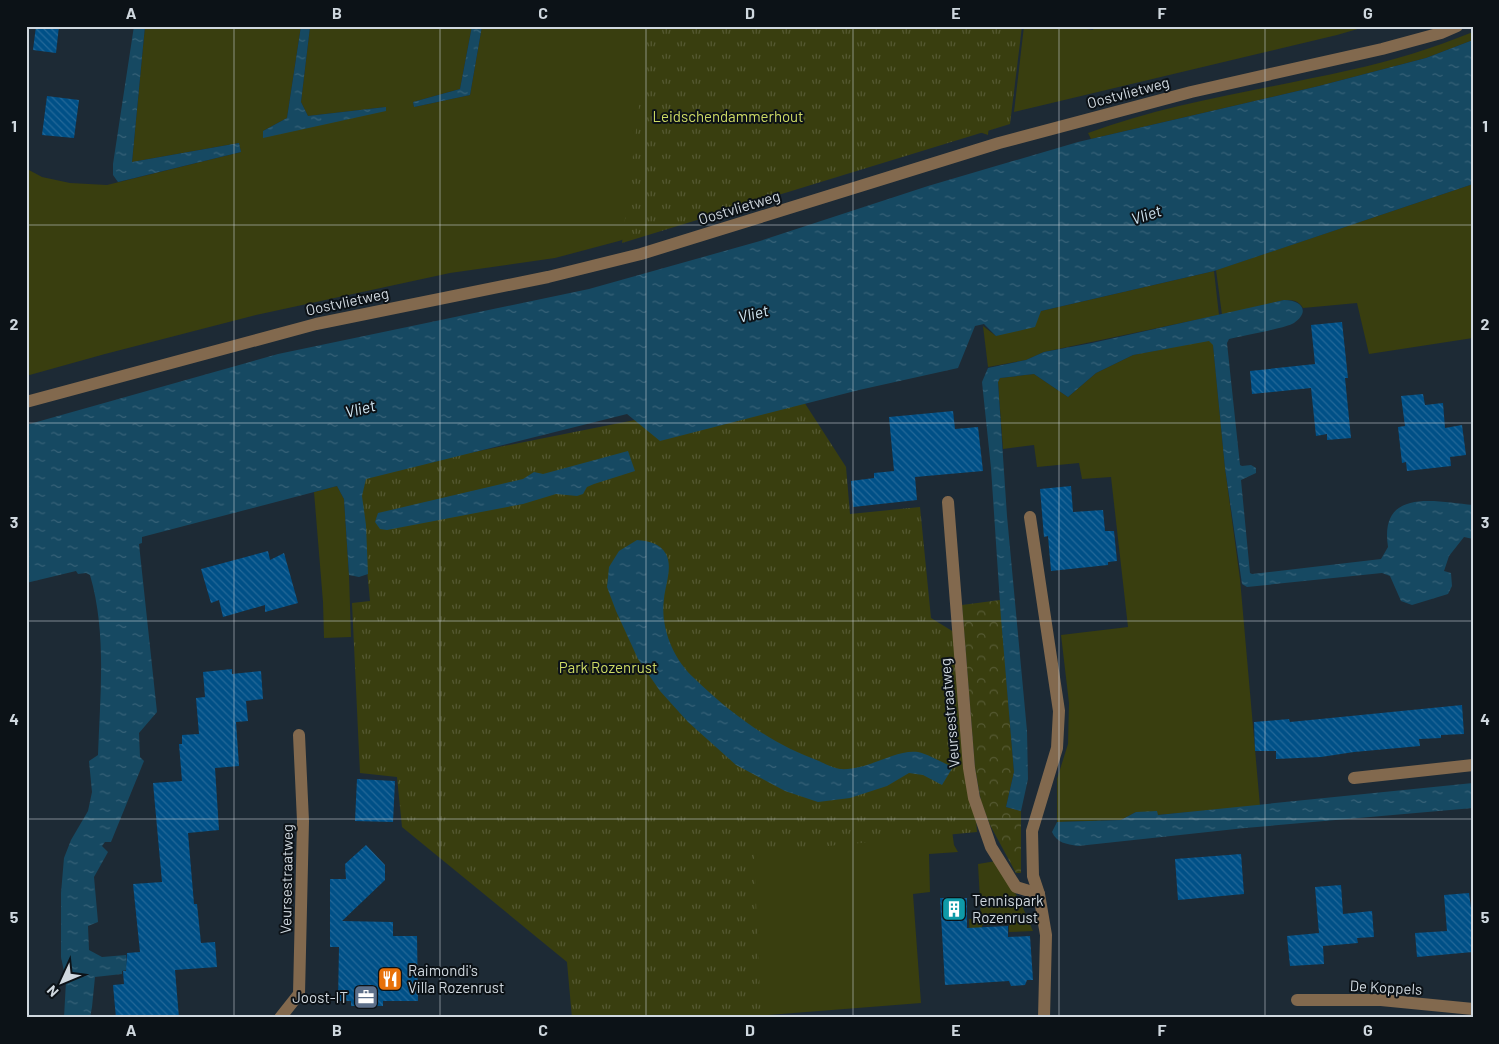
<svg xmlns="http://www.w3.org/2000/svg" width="1499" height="1044" viewBox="0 0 1499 1044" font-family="Barlow,sans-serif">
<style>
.green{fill:#393e0f}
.forest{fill:url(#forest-crowns)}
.park{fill:url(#park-tufts)}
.water{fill:url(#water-ripples)}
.building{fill:url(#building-back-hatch)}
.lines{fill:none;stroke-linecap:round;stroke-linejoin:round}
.minor{stroke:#82694e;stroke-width:12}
.grid{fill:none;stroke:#d0d8df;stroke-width:1;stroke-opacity:0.55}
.labels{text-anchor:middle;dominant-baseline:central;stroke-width:4;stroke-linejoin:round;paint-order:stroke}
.street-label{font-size:15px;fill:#d0d8df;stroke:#0c1217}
.park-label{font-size:15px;fill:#cedb65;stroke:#0c1217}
.poi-label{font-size:15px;fill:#d0d8df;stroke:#0c1217;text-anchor:start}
.water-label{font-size:16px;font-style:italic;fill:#d1e6f2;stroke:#0c1217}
.neatline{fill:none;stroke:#d0d8df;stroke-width:2}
.grid-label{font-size:16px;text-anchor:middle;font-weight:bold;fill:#d0d8df}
</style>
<defs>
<pattern id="forest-crowns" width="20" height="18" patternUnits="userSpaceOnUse" patternTransform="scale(1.25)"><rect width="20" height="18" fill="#393e0f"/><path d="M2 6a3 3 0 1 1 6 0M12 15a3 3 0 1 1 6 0" fill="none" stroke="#555932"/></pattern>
<pattern id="park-tufts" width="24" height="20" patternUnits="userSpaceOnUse" patternTransform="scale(1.25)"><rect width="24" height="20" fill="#393e0f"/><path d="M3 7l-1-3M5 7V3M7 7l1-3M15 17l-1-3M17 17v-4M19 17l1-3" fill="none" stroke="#555932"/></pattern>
<pattern id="water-ripples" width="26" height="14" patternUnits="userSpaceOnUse" patternTransform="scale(1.25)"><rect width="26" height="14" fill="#164962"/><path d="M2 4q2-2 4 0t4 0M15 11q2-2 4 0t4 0" fill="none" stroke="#376278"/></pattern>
<pattern id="building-back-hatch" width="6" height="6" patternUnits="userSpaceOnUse" patternTransform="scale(1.25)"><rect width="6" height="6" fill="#005087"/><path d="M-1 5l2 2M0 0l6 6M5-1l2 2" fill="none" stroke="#246898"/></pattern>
</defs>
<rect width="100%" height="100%" fill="#1d2a35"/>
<g class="green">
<polygon points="145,26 301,26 287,118 263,131 386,107 308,116 301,102 310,27 304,26 472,26 460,89 413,102 414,107 470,95 482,26 999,26 988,135 965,127 728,202 619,241 555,258 450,273 256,315 105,354 26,376 26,166 29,170 42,177 70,183 107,185 241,152 239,143 132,162"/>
<polygon points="1024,26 1069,26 1093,30 1094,26 1368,26 1337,35 1014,112"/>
<path d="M1473,32V40L1426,58L1319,86L1091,139L1088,133C1172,102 1262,90 1350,70C1392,61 1433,48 1473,32Z"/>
<path d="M1473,184V338L1369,354L1357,303L1303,308C1298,300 1293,300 1284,300L1222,315L1216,270Z"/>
<polygon points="1214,271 1219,315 1044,352 1026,360 988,367 983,326 996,336 1041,311"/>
<polygon points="1209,340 1213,344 1225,468 1240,579 1260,806 1157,815 1136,812 1121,820 1057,822 1057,779 1068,744 1069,703 1061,635 1128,627 1111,477 1082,479 1079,463 1037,467 1034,445 1003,449 998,382 1000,378 1034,374 1068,397 1096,373 1133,355"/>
<polygon points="337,486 344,499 349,575 351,637 324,638 323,602 314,492"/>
<polygon points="952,830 954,845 958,852 929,854 930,892 913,894 921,1003 732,1018 604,863"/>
<polygon points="996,861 1020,901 1033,931 1009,932 1009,924 982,925 982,936 970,945 969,919 981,919 978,864"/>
</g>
<polygon class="forest" points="1000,600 1014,772 1006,807 1021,811 1021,873 1016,873 990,825 981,801 975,768 962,605"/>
<g class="park">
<polygon points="649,26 1022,26 1010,124 622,243"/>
<polygon points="795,388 846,467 850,514 920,507 931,618 962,637 977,832 754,853 761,1018 572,1018 567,962 402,827 397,777 360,773 352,603 370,601 358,475"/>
</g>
<g class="water">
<polygon points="134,26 145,26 132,162 239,143 241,152 118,182 113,175 113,164"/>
<polygon points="301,26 310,27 301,102 308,116 386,107 386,111 263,138 263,131 287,118"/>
<polygon points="472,26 482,26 470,95 414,107 413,102 460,89"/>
<path d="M1473,40V184L1214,271L1041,311L1035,327L996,336L984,324L975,326L958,368L859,390L660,441L627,414L366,479L362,496L366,525L368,574L359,577L349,575L344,499L337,486L142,537V543L139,544L157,712L139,733L140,757L144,761L111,842H105L102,846L108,852L94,877L98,922L88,926L89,950L102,957L126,955L127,970L122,971V974L95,977L92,1007L90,1018H64L66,981L61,957V893L64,858L71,840L88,811L92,792L89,761L98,755C100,696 107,633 90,575L86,573L78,574L76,571L26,583V425L278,354L589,289L760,241L928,186L1078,142L1319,86L1426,58Z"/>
<path d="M1284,300C1301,300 1311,311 1294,323C1286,328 1242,336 1229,339L1227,343L1240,465L1242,466L1251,465L1256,468V473L1241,480L1250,573L1252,574L1381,559L1388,547C1379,488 1434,501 1473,505V539L1464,537L1449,556L1444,571L1451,573L1452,586L1448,594L1412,605L1401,601L1390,576L1382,573L1247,587L1242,584L1225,468L1213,345L1209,341L1133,355L1096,373L1068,397L1034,374L1000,378L998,382L1007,516L1027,731L1028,779L1021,811L1006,807L1014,772L1001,618L991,468L982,382L988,368L1026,360L1044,352L1092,343Z"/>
<polygon points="628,451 635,471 594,484 587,487 583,494 577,496 556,494 523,504 387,530 380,529 375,522 378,513 523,479 534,472 543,474"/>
<path d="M637,540C648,541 660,543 666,554C673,567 665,586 664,599C660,627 673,659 694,678C730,713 771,744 819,761C825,764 834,768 840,769C868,771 894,749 918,752C928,754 943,763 953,767L942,785L923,775L909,773L887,786L850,798L818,802L785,791L736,765L688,722L660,691L638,659L616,611L607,587L609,567L619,551Z"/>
<path d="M1473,783V808L1245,828L1078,846C1066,844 1057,843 1052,832L1057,822L1121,820L1136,812L1157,811L1158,815Z"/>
</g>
<g class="building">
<polygon points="36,26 59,26 56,53 33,50"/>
<polygon points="47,96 79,100 74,138 42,135"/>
<polygon points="1342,322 1348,378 1345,378 1351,438 1327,440 1327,434 1316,436 1311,388 1252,394 1250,371 1315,364 1311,325"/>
<polygon points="1423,394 1425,405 1443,403 1445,428 1462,425 1466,455 1450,457 1451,466 1407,471 1406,462 1402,463 1398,427 1405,426 1401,396"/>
<polygon points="953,411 955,429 978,427 983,471 915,477 917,500 853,507 851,481 874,478 874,473 894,471 889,417"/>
<polygon points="1071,486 1073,512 1103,510 1105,531 1114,531 1117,561 1108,562 1108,565 1051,571 1048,536 1044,537 1040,489"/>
<polygon points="268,551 270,560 284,553 298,603 265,612 265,605 223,617 219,600 211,603 201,569"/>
<polygon points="232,669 232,674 261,671 263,699 246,701 248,721 236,722 239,766 215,768 219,830 188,833 194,904 197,904 201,943 215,942 217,967 175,970 179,1018 116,1018 113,985 124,984 123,971 126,971 127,953 140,952 133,884 162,882 153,783 182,781 179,744 182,744 182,735 199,734 196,698 205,697 203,672"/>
<polygon points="1462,705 1464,734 1441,735 1441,738 1419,739 1420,746 1354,752 1321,757 1276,759 1276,751 1255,751 1254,722 1289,719 1290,722"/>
<polygon points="357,779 395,781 393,822 355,821"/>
<polygon points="366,845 385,865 385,880 342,921 393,922 393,936 417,936 418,1001 383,1001 383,1006 351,1006 351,1001 338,1001 339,947 330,947 330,879 346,879 345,864"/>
<polygon points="1241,854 1244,894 1178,900 1175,859"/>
<polygon points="1341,885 1343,914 1372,911 1374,937 1357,938 1358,943 1323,946 1324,964 1290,966 1287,936 1319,933 1315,887"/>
<polygon points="1469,893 1471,908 1473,909 1473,952 1417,957 1415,933 1447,931 1444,895"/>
<polygon points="940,898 967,898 967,928 1008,926 1008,937 1030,936 1033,980 1027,980 1025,985 1011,986 1009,981 945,985"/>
</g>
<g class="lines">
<g class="minor">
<polyline points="26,402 316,324 548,277 641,254 999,143 1191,92 1382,49 1441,33 1457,26"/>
<polyline points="948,502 969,768 974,798 991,847 1016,887 1039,894"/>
<polyline points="1030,517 1059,711 1057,748 1032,831 1033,876 1039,894 1046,935 1044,1018"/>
<polyline points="1354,778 1473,765"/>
<polyline points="1297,1000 1381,1000 1473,1009"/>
<polyline points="280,1018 299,994 303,821 299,735"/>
</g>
</g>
<path class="grid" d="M234,26V1018M440,26V1018M646,26V1018M853,26V1018M1059,26V1018M1265,26V1018M26,225H1473M26,423H1473M26,621H1473M26,819H1473"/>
<defs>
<symbol id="building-square" viewBox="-11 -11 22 22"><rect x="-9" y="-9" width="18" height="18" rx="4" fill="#0f9aa8" stroke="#0c1217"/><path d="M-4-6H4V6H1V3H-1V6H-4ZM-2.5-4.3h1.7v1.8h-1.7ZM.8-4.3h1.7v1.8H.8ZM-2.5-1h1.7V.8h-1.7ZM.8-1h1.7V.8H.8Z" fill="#fff"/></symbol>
<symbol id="restaurant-square" viewBox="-11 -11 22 22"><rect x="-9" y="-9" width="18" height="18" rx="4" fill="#e8710a" stroke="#0c1217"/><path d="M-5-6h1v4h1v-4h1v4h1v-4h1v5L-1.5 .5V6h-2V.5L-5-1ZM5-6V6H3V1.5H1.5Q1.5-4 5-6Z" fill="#fff"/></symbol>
<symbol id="office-square" viewBox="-11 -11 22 22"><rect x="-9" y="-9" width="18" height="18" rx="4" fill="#5c6f8a" stroke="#0c1217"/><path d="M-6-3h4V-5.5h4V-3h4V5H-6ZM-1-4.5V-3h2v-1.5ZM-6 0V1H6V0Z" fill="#fff"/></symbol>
</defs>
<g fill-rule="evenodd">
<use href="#building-square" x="940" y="895" width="28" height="28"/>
<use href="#restaurant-square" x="376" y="965" width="28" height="28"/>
<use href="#office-square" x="352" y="983" width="28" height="28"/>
</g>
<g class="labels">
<g class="street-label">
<text transform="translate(1128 92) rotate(-15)">Oostvlietweg</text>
<text transform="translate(739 207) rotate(-17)">Oostvlietweg</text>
<text transform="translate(347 301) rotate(-12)">Oostvlietweg</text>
<text transform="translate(949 713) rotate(-95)">Veursestraatweg</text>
<text transform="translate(286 879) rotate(-89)">Veursestraatweg</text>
<text transform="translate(1386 987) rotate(3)">De Koppels</text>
</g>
<g class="park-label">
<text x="728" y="116">Leidschendammerhout</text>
<text x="608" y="667">Park Rozenrust</text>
</g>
<g class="poi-label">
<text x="972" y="900">Tennispark<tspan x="972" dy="17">Rozenrust</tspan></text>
<text x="408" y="970">Raimondi's<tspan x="408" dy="17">Villa Rozenrust</tspan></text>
<text x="348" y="997" text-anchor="end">Joost-IT</text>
</g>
<g class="water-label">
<text transform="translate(1146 214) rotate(-18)">Vliet</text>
<text transform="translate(753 313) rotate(-14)">Vliet</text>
<text transform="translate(360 408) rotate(-14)">Vliet</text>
</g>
</g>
<rect width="1499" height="1044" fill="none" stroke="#0c1217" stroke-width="55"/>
<g transform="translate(62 982) rotate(226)" stroke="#0c1217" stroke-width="4" paint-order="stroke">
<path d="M0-4L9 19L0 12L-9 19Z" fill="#d0d8df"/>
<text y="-8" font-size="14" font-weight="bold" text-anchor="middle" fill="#d0d8df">N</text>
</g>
<rect x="28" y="28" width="1444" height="988" class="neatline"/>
<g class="grid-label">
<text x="131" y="19">A</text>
<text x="337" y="19">B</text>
<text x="543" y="19">C</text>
<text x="750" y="19">D</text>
<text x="956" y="19">E</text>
<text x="1162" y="19">F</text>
<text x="1368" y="19">G</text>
<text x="14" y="132">1</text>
<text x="1485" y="132">1</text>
<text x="14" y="330">2</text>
<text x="1485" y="330">2</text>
<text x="14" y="528">3</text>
<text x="1485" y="528">3</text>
<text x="14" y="725">4</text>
<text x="1485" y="725">4</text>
<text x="14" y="923">5</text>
<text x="1485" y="923">5</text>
<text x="131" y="1036">A</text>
<text x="337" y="1036">B</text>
<text x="543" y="1036">C</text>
<text x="750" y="1036">D</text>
<text x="956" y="1036">E</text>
<text x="1162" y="1036">F</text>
<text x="1368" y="1036">G</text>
</g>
</svg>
